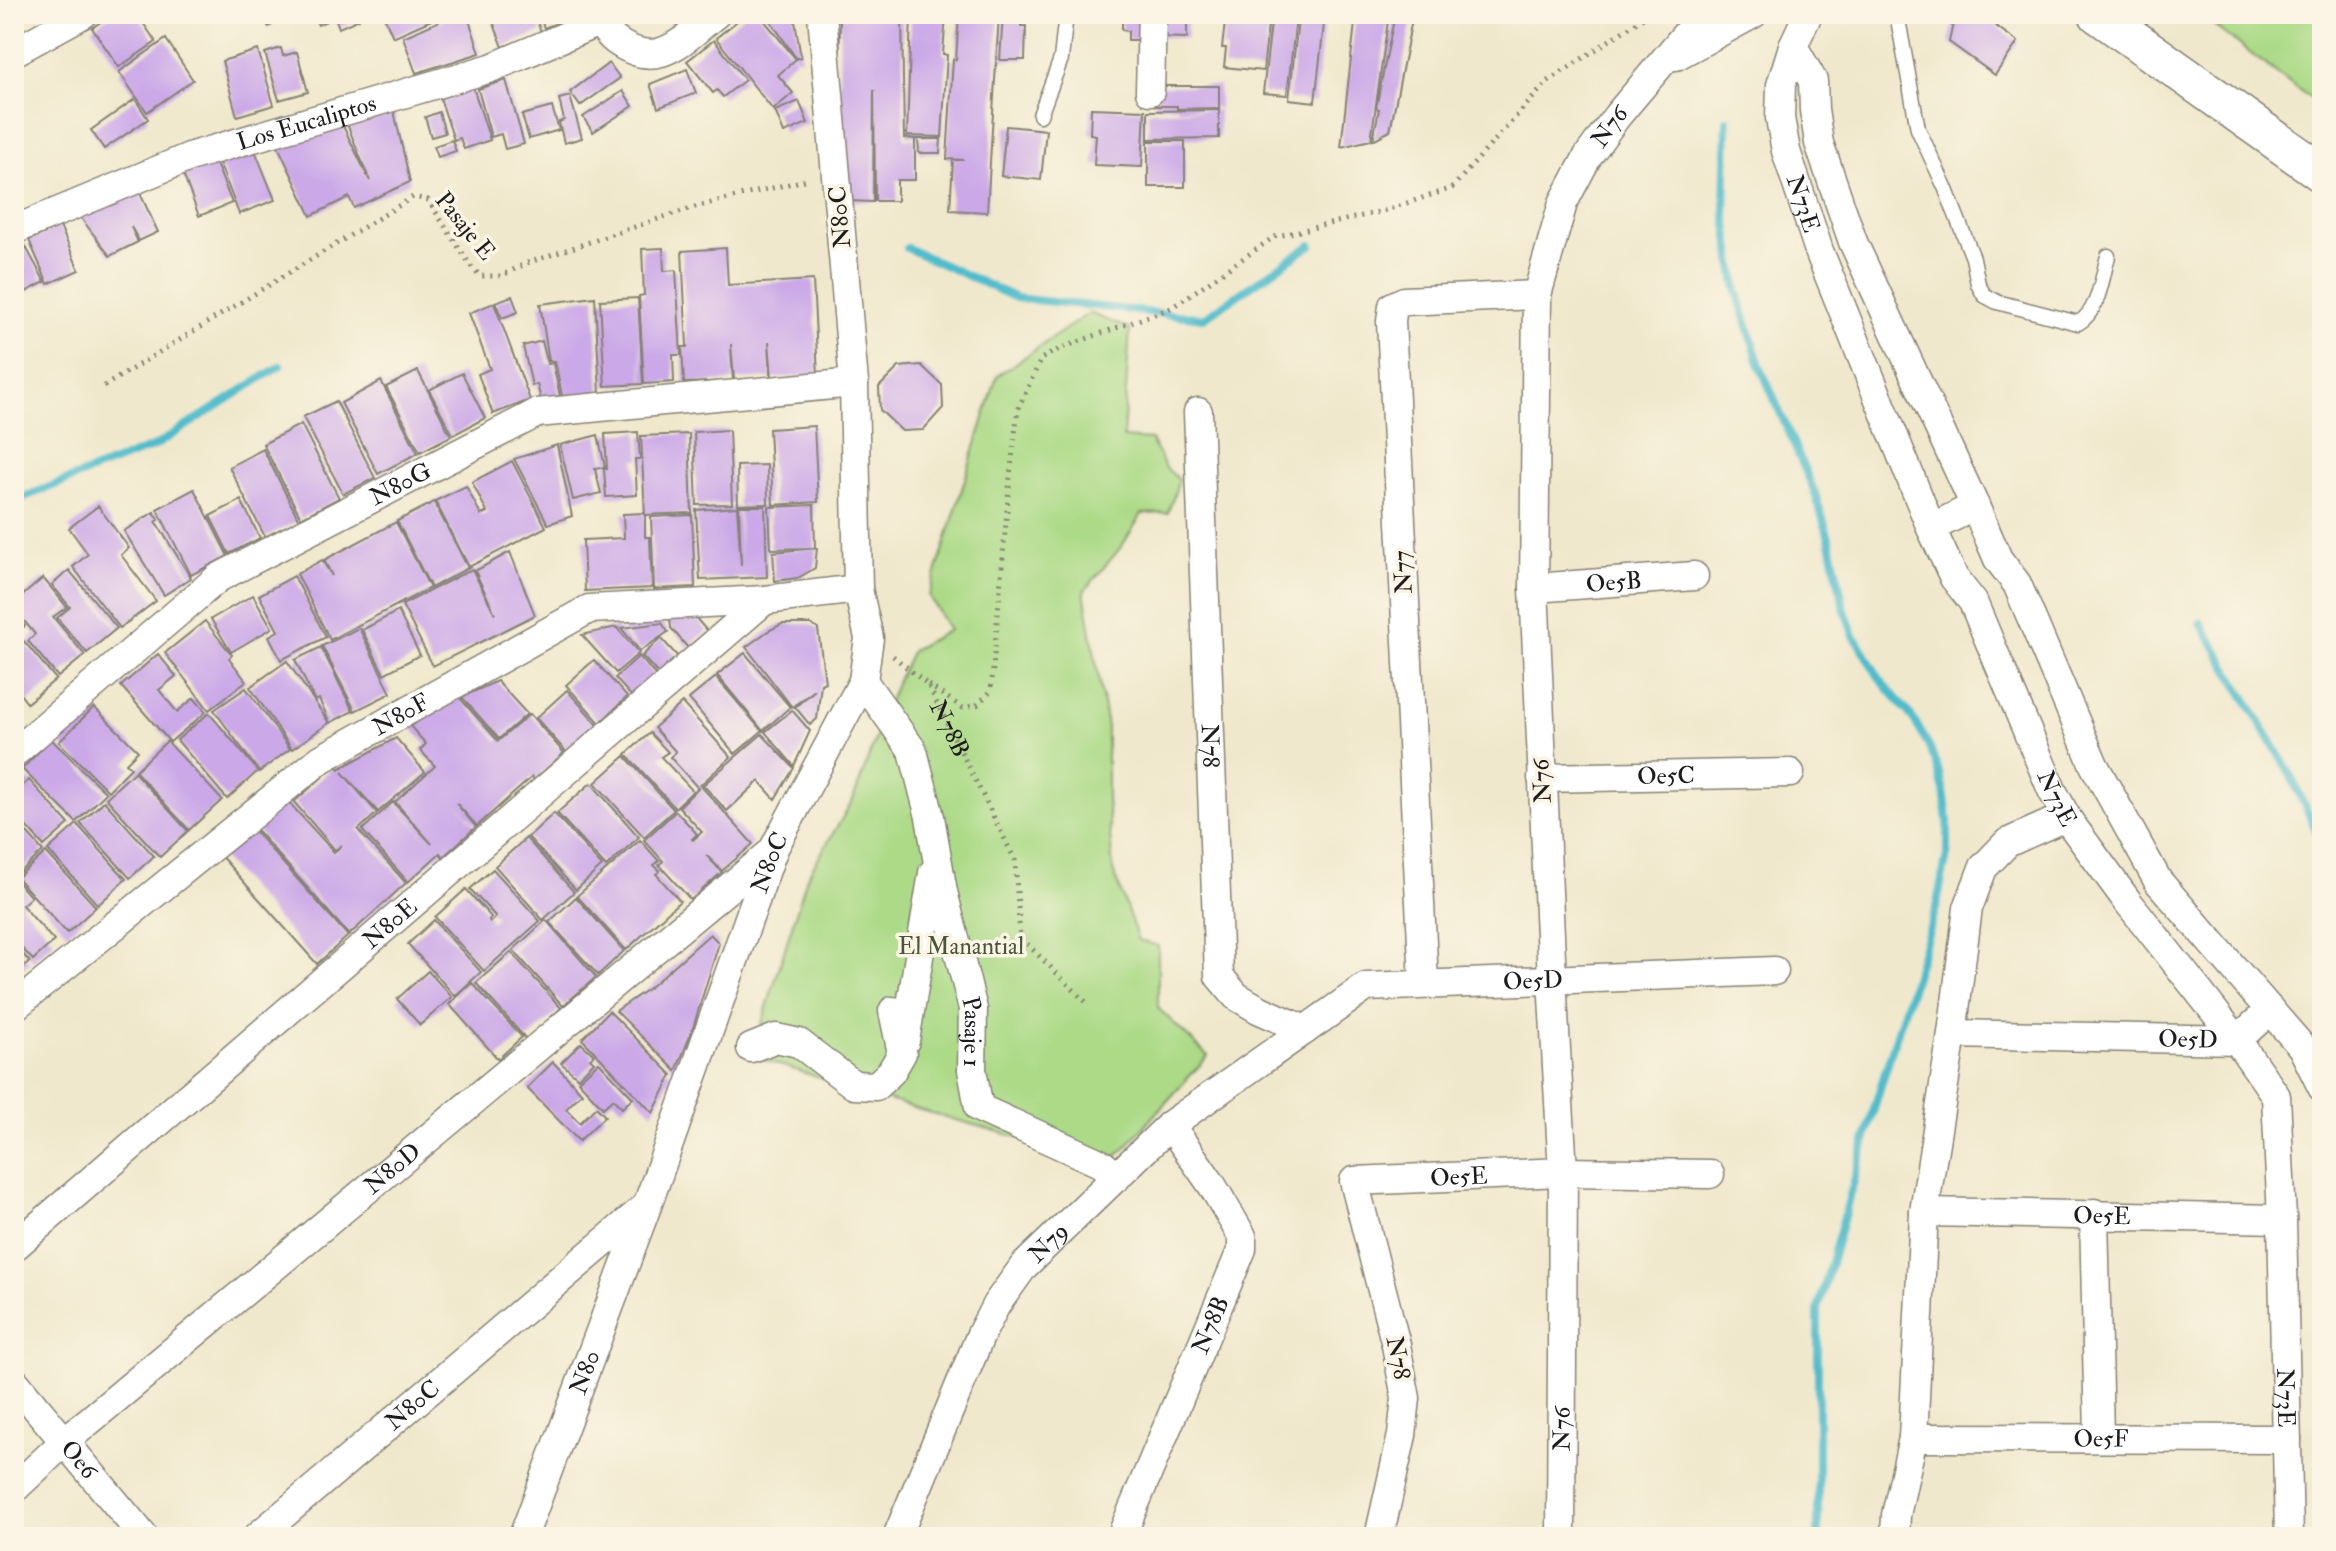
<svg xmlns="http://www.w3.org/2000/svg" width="2336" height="1551" viewBox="0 0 2336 1551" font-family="'IM FELL Double Pica',serif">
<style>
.green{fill:#acda87;stroke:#647b52;stroke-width:2}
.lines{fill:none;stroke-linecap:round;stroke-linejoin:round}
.stream{stroke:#50bccc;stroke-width:8}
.building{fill:#cba8e8}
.lane-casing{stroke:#868274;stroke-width:17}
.street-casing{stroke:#868274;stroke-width:31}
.secondary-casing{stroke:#868274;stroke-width:41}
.path{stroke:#868274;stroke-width:5;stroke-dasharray:2 6;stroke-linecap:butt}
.lane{stroke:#fff;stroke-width:14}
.street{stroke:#fff;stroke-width:28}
.secondary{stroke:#fff;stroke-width:38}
.labels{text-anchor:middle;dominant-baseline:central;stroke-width:7;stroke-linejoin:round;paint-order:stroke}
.street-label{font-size:24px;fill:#1c1c1c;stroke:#fcf5e5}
.park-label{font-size:24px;fill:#47553c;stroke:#fcf5e5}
</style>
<rect width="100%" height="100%" fill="#fcf5e5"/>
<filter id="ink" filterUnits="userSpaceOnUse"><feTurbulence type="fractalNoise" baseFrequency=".0125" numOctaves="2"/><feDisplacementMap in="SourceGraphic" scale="16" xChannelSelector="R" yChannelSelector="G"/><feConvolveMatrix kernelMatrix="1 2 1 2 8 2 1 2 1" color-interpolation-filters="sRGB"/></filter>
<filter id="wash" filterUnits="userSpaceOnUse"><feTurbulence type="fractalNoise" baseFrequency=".006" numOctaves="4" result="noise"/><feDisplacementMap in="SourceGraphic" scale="32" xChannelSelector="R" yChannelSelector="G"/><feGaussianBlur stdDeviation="1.8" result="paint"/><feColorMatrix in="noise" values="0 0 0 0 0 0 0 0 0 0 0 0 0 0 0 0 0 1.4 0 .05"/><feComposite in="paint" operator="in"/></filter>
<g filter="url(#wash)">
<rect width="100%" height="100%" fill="#f0e8cc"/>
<g class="green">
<polygon points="2198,14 2322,14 2322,107"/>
<polygon points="1089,313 1130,329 1123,438 1151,440 1165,467 1179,480 1168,513 1142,514 1122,546 1084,591 1107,727 1107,799 1113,870 1138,940 1158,946 1158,1008 1208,1056 1111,1163 920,1110 752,1056 807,877 853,800 896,683 912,650 949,630 929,596 997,376"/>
</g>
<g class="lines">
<g class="stream">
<polyline points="1727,120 1725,211 1737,291 1760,366 1814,491 1829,538 1844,607 1853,634 1880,679 1911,716 1924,737 1936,762 1944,791 1948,820 1948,850 1936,908 1878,1095 1818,1309 1818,1537"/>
<polyline points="907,248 1016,298 1204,318 1311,245"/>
<polyline points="14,501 155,446 280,366"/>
<polyline points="2201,623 2288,770 2322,843"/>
</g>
</g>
<g id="blocks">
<g class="building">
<polygon points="112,14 137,14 156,42 119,67 92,28"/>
<polygon points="258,14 286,14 269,27"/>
<polygon points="313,14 357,14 359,19 339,28 335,17 318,25"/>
<polygon points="383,14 445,14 393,37"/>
<polygon points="456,14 467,14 480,53 416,73 403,37"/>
<polygon points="490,14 534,14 541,32 503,47"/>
<polygon points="539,14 572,14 573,17 544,28"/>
<polygon points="746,14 759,14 796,59 778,75 793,93 773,110 716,38"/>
<polygon points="766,14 794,14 801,58 796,58"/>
<polygon points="911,14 946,14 943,54 947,55 942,137 907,136"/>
<polygon points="959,14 999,14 987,212 950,210 953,160 964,160 947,159 953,59 956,60"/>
<polygon points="1003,14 1021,14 1021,26 1026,26 1025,60 1000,60"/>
<polygon points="1155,14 1187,14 1187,38 1154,37"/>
<polygon points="1226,14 1259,14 1269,16 1263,71 1224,67 1226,48 1222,48"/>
<polygon points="1272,14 1303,14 1302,18 1296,18 1287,95 1263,93"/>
<polygon points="1356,14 1389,14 1371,140 1341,147"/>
<polygon points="1395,14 1413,14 1390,131 1373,140 1379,109 1376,108"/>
<polygon points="1955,14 1979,14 2018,42 1995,75 1949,42"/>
<polygon points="1122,15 1148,15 1147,40 1128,40 1128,31 1122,30"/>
<polygon points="902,16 904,138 915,139 915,180 897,180 897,201 875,201 874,90 873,202 848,201 839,89 840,17"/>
<polygon points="1298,21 1324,24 1315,102 1289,99"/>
<polygon points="166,39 193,80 147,112 119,72"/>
<polygon points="714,40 745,80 723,97 717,90 713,93 687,61"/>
<polygon points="281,48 283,56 297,52 308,92 279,100 265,53"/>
<polygon points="258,50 274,105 237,116 222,61"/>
<polygon points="609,63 620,78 580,106 570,92"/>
<polygon points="687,69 696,93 658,108 650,84"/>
<polygon points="506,80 524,144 505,149 501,134 491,137 478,89"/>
<polygon points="1154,86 1219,86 1219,108 1177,109 1177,106 1155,106"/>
<polygon points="473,87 490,140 464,149 460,138 454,140 440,98"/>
<polygon points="623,91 633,106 593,132 583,117"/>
<polygon points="570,96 582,138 564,143 559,122 564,120 559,99"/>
<polygon points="135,99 148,119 104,149 91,130"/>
<polygon points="799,101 808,123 784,133 775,111"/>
<polygon points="552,107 559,130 529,139 522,115"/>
<polygon points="1091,108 1145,110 1142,167 1094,165 1096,135 1090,134"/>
<polygon points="1219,110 1219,138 1148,139 1148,111"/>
<polygon points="394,111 410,182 354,208 349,197 311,216 276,142 342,124 370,181 347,124"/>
<polygon points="439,112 445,133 431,137 425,117"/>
<polygon points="1006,126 1046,130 1041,180 1001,176"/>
<polygon points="918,139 941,139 940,153 919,153"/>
<polygon points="452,140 456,151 438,157 434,146"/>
<rect x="1148" y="141" width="37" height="46"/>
<polygon points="254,148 275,200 239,214 219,162"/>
<polygon points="215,161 232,203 199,216 183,174"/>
<polygon points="139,191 158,232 139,241 131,227 138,242 110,256 78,214"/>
<polygon points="60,226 79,270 48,284 29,240"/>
<polygon points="21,238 45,282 24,293 14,276 14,242"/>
<polygon points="663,248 664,271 676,270 681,355 673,355 674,382 644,384 639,296 644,295 642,249"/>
<polygon points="726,248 728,285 813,280 818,375 772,378 769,341 771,378 734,380 731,344 733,381 684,383 682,347 687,347 682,251"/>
<polygon points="512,296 518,312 502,318 495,302"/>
<polygon points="595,297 600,394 562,396 555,361 549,361 540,304"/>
<polygon points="638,298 643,384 605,386 600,300"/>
<polygon points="494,303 530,400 493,414 478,374 490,369 469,313"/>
<polygon points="542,341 548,364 553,363 560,396 541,400 537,384 532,386 523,346"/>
<polygon points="921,365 942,385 943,408 923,430 902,431 880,410 879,387 899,367"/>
<polygon points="418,371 451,436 420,452 386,387"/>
<polygon points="462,373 485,418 453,435 429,390"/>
<polygon points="381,381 418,453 378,474 341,403"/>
<polygon points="336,401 375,478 343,494 303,417"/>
<polygon points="301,424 339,498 301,518 263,444"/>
<polygon points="814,426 818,502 773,505 769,429"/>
<polygon points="729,430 732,504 697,505 694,432"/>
<polygon points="638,432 640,459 635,459 637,495 606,497 604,469 607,469 605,434"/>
<polygon points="689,434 692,513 645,515 641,436"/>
<polygon points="598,435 605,467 595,469 601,493 573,500 560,445"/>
<polygon points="557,445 572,516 548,524 514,459"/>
<polygon points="263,449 299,520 265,537 229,467"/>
<polygon points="512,461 546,527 469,567 435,501 466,486 481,515 487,512 472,482"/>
<polygon points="767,465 768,504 738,505 737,466"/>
<polygon points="194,489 228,556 191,575 157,509"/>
<polygon points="241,500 260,538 229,554 210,516"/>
<polygon points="434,502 468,568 431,588 397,521"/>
<polygon points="814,505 815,548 771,549 769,507"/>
<polygon points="98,506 129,548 121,555 156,601 120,628 73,567 88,554 69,528"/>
<polygon points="739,506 765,506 767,577 700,580 696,510 737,507 741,565"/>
<polygon points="154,512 159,520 156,522 191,578 164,595 124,531"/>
<polygon points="645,513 645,537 650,537 652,588 585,591 583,540 624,538 623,514"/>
<polygon points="692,515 695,587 654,589 651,517"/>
<polygon points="396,522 430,588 330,640 297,574 322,560 332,576 324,560"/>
<polygon points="817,548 815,568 798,578 775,581 773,552"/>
<polygon points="510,552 535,615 433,666 402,605 472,569 495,614 475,571"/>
<polygon points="69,570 117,628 87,653 57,618 70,607 52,585"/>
<polygon points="294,576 326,637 281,660 269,636 278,631 259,595"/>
<polygon points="43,578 67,607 53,617 85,655 58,677 28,641 35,634 14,609 14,603"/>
<polygon points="253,595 272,628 231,652 211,619"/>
<polygon points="398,611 420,655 384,674 362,630"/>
<polygon points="14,612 25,626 17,633 56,679 27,703 14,686 17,681 14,676"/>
<polygon points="695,617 707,631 688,648 671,628 670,619"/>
<polygon points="205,621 232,655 229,658 246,681 209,710 165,653"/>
<polygon points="662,623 668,632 640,651 621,628"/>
<polygon points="782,624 810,624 818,629 825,682 821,684 817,719 810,725 795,707 815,690 792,707 746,647 768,631"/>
<polygon points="616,627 639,653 616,673 582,635"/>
<polygon points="359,628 391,693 355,711 322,646"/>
<polygon points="661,638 678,657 659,675 642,656"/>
<polygon points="321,647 353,711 330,723 319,699 315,701 295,660"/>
<polygon points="745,653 790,707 763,731 717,675"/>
<polygon points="158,654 176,676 159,690 177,712 194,698 206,712 170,742 121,686"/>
<polygon points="639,656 657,677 633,698 615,678"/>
<polygon points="594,660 627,697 600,723 566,685"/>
<polygon points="287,661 329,723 292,749 250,687"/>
<polygon points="716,677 762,731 735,754 689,699"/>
<polygon points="497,681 527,714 499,739 462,697"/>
<polygon points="246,688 290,749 259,772 214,710"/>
<polygon points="567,690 599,726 568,754 536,718"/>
<polygon points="459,697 498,741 530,714 564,753 534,780 532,777 477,826 456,803 476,827 443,857 440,853 408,882 362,830 393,802 432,844 395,802 435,766 420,750 426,744 410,726"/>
<polygon points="682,703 731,757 700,785 753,844 722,871 706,855 722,872 691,900 659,865 663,861 644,840 676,811 697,834 692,839 693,840 702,832 679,807 698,788 670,757 676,752 654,728"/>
<polygon points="94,707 138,751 126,763 131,768 108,791 59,742"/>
<polygon points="792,710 810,731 794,766 765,732"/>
<polygon points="209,713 258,771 227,799 177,740"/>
<polygon points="650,733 668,752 661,757 693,791 675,808 626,754"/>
<polygon points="762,734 794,768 775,799 759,781 727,811 703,785"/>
<polygon points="396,738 425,772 378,812 342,772 377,813 358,830 406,883 349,935 252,825 283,796 334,852 342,845 335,850 294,802 336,765 339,769"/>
<polygon points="51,739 106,793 76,822 22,769"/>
<polygon points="167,741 222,800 189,830 135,771"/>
<polygon points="625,756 674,810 644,837 595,783"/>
<polygon points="134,772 188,831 160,857 106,798"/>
<polygon points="14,779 21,787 29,780 69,824 44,846 14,813"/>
<polygon points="591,783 639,837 606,867 557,813"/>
<polygon points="104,801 154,856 130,878 80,823"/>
<polygon points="554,813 602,866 576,890 528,837"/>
<polygon points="14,818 43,851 17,875 14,872"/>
<polygon points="77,824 126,879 98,905 48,850"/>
<polygon points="250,826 348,936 317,964 219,854"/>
<polygon points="526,838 574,892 543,920 495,866"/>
<polygon points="640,840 659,861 654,865 660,871 656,874 680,901 626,950 577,896"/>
<polygon points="46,852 96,907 67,933 17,878"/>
<polygon points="493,869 540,921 484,971 435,917 466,889 491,917 489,920 490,922 496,917 470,889"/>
<polygon points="14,878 31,897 22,905 54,941 33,960 14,940"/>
<polygon points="576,897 624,951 598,975 549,922"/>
<polygon points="434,920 481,972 455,996 408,944"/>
<polygon points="546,920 596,977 563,1006 513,950"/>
<polygon points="710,934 719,943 692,1031 676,1071 616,1011 649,988"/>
<polygon points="14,945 30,962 14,976"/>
<polygon points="511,952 561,1008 527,1040 476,983"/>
<polygon points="428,971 452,997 420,1025 397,999"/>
<polygon points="472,983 522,1037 498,1059 449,1004"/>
<polygon points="609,1011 672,1075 653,1113 582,1039"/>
<polygon points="581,1043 594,1055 590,1058 594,1062 578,1078 561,1063"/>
<polygon points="553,1062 582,1093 566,1109 580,1123 596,1107 605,1116 579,1141 527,1088"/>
<polygon points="599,1062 633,1098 622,1108 613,1099 603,1108 578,1081"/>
</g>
</g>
</g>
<g filter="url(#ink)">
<use href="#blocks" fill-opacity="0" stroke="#868274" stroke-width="2"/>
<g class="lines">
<defs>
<g id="lane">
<path d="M1897,14L1918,129L1945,187L1973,258L1978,284L1984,295L1997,302L2078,323C2099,312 2102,277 2108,256"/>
<polyline points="1040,115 1061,59 1066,14"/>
</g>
<g id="street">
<path d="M601,14C600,26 607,34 616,41C659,72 682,40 716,14"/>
<path id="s2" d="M1808,14L1793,46L1781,85L1780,118L1786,151L1819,251L1931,528L1954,578L1973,602L2052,790L2068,820L2128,902L2237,1040L2276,1096L2282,1219L2289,1537"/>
<polyline points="1793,46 1813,81 1814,110 1819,143 1853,242 1975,506 1998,559 2017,584 2094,765 2158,881 2302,1047 2322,1087"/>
<polyline points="14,52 83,14"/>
<polyline points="1676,56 1753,14"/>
<polyline points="1150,91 1152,14"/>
<path id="s3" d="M14,230L192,156L491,68L601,21"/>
<path id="s4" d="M1198,412L1219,976L1236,996L1258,1009L1305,1030"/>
<polyline points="1931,528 1975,506"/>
<path id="s5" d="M1534,588L1694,576"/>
<path id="s6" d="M863,681L913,751L930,817L943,892L973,1009L972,1070L979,1108L1102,1164L1117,1177"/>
<path id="s7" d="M14,753L218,578L537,413L854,383"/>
<path id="s8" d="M1542,778L1790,773"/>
<polyline points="1424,983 1391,321 1393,306 1404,301 1537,295"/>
<path id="s9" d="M14,1007L321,759L589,609L765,600L858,589"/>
<path id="s10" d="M1952,1034L2237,1040L2270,1010"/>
<polyline points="905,1041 933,873"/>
<polyline points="751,1048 776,1038 799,1043 854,1085 876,1086 891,1072 902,1053 893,1011"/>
<path id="s11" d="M1924,1212L2282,1219"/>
<polyline points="2094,1213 2099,1437"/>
<path id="s12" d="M14,1247L765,600"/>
<path id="s13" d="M14,1381L144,1537"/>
<path id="s14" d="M1913,1438L2287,1439"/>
<path id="s15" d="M14,1489L65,1441L773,851"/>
<path id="s16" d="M257,1537L643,1209"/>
<path id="s17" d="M523,1537L647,1206L773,850L863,681L869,638L858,589L854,383L822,14"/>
<path id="s18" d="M897,1537L981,1334L996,1305L1024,1266L1170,1125L1366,987L1774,971"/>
<path id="s19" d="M1121,1537L1242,1249V1236L1212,1185L1170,1125"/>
<path id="s20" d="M1379,1537L1402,1435L1406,1398L1396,1345L1354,1181L1563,1172L1710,1174"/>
<path id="s21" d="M1561,1537L1563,1172L1552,979L1534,588L1537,295L1563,203L1588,156L1617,116L1703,14"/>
<polyline points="1895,1537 1896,1515 1913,1438 1924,1212 1952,1034 1968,908 1983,868 2007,843 2056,821 2068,820"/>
</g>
<polyline id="secondary" points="2098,14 2322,173"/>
</defs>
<use href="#lane" class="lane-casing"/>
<use href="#street" class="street-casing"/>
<use href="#secondary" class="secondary-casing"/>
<g class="path">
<polyline points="104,386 413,197 428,200 471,266 480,276 501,276 527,263 691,208 809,179"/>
<path id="s1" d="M893,656L928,685L1015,860L1020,937L1086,1002"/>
<polyline points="928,685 963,708 977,705 991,691 1010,476 1018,409 1041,359 1061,348 1171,308 1274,237 1383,211 1452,188 1547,82 1649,14"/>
</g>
<use href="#lane" class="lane"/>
<use href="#street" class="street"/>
<use href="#secondary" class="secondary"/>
</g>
</g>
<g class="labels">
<g class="street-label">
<text stroke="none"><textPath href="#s3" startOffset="312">Los Eucaliptos</textPath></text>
<text stroke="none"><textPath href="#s21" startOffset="1428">N76</textPath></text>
<text stroke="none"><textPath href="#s2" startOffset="198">N73E</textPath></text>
<text transform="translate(840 217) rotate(-95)">N80C</text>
<text transform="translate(465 226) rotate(51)">Pasaje E</text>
<text stroke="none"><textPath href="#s7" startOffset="474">N80G</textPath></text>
<text transform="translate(1403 572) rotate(-93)">N77</text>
<text stroke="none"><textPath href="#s5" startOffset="80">Oe5B</textPath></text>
<text stroke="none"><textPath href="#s9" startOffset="486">N80F</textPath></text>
<text stroke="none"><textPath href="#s1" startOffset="94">N78B</textPath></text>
<text stroke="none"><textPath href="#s4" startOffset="334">N78</textPath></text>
<text stroke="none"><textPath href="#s8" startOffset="124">Oe5C</textPath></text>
<text transform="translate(1542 781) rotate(-93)">N76</text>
<text stroke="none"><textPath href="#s2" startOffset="846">N73E</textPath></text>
<text stroke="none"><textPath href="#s17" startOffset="718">N80C</textPath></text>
<text stroke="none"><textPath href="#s12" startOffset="496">N80E</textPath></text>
<text stroke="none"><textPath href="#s18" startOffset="910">Oe5D</textPath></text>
<text stroke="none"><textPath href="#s6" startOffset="374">Pasaje 1</textPath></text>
<text stroke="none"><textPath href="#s10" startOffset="236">Oe5D</textPath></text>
<text stroke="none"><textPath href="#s15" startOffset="496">N80D</textPath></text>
<text stroke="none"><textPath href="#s20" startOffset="470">Oe5E</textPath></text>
<text stroke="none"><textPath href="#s11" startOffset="178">Oe5E</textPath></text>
<text stroke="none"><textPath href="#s18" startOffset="334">N79</textPath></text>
<text stroke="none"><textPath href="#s19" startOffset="230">N78B</textPath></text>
<text transform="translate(1398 1358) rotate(79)">N78</text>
<text stroke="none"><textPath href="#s17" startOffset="176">N80</textPath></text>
<text stroke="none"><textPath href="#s2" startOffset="1518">N73E</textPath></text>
<text stroke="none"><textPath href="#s16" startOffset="204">N80C</textPath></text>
<text stroke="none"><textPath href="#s21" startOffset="108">N76</textPath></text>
<text stroke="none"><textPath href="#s14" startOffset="188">Oe5F</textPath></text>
<text stroke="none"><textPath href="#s13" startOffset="102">Oe6</textPath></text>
</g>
<g class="park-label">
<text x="961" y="946">El Manantial</text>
</g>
</g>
<rect width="2336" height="1551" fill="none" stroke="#fcf5e5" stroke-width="48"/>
</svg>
